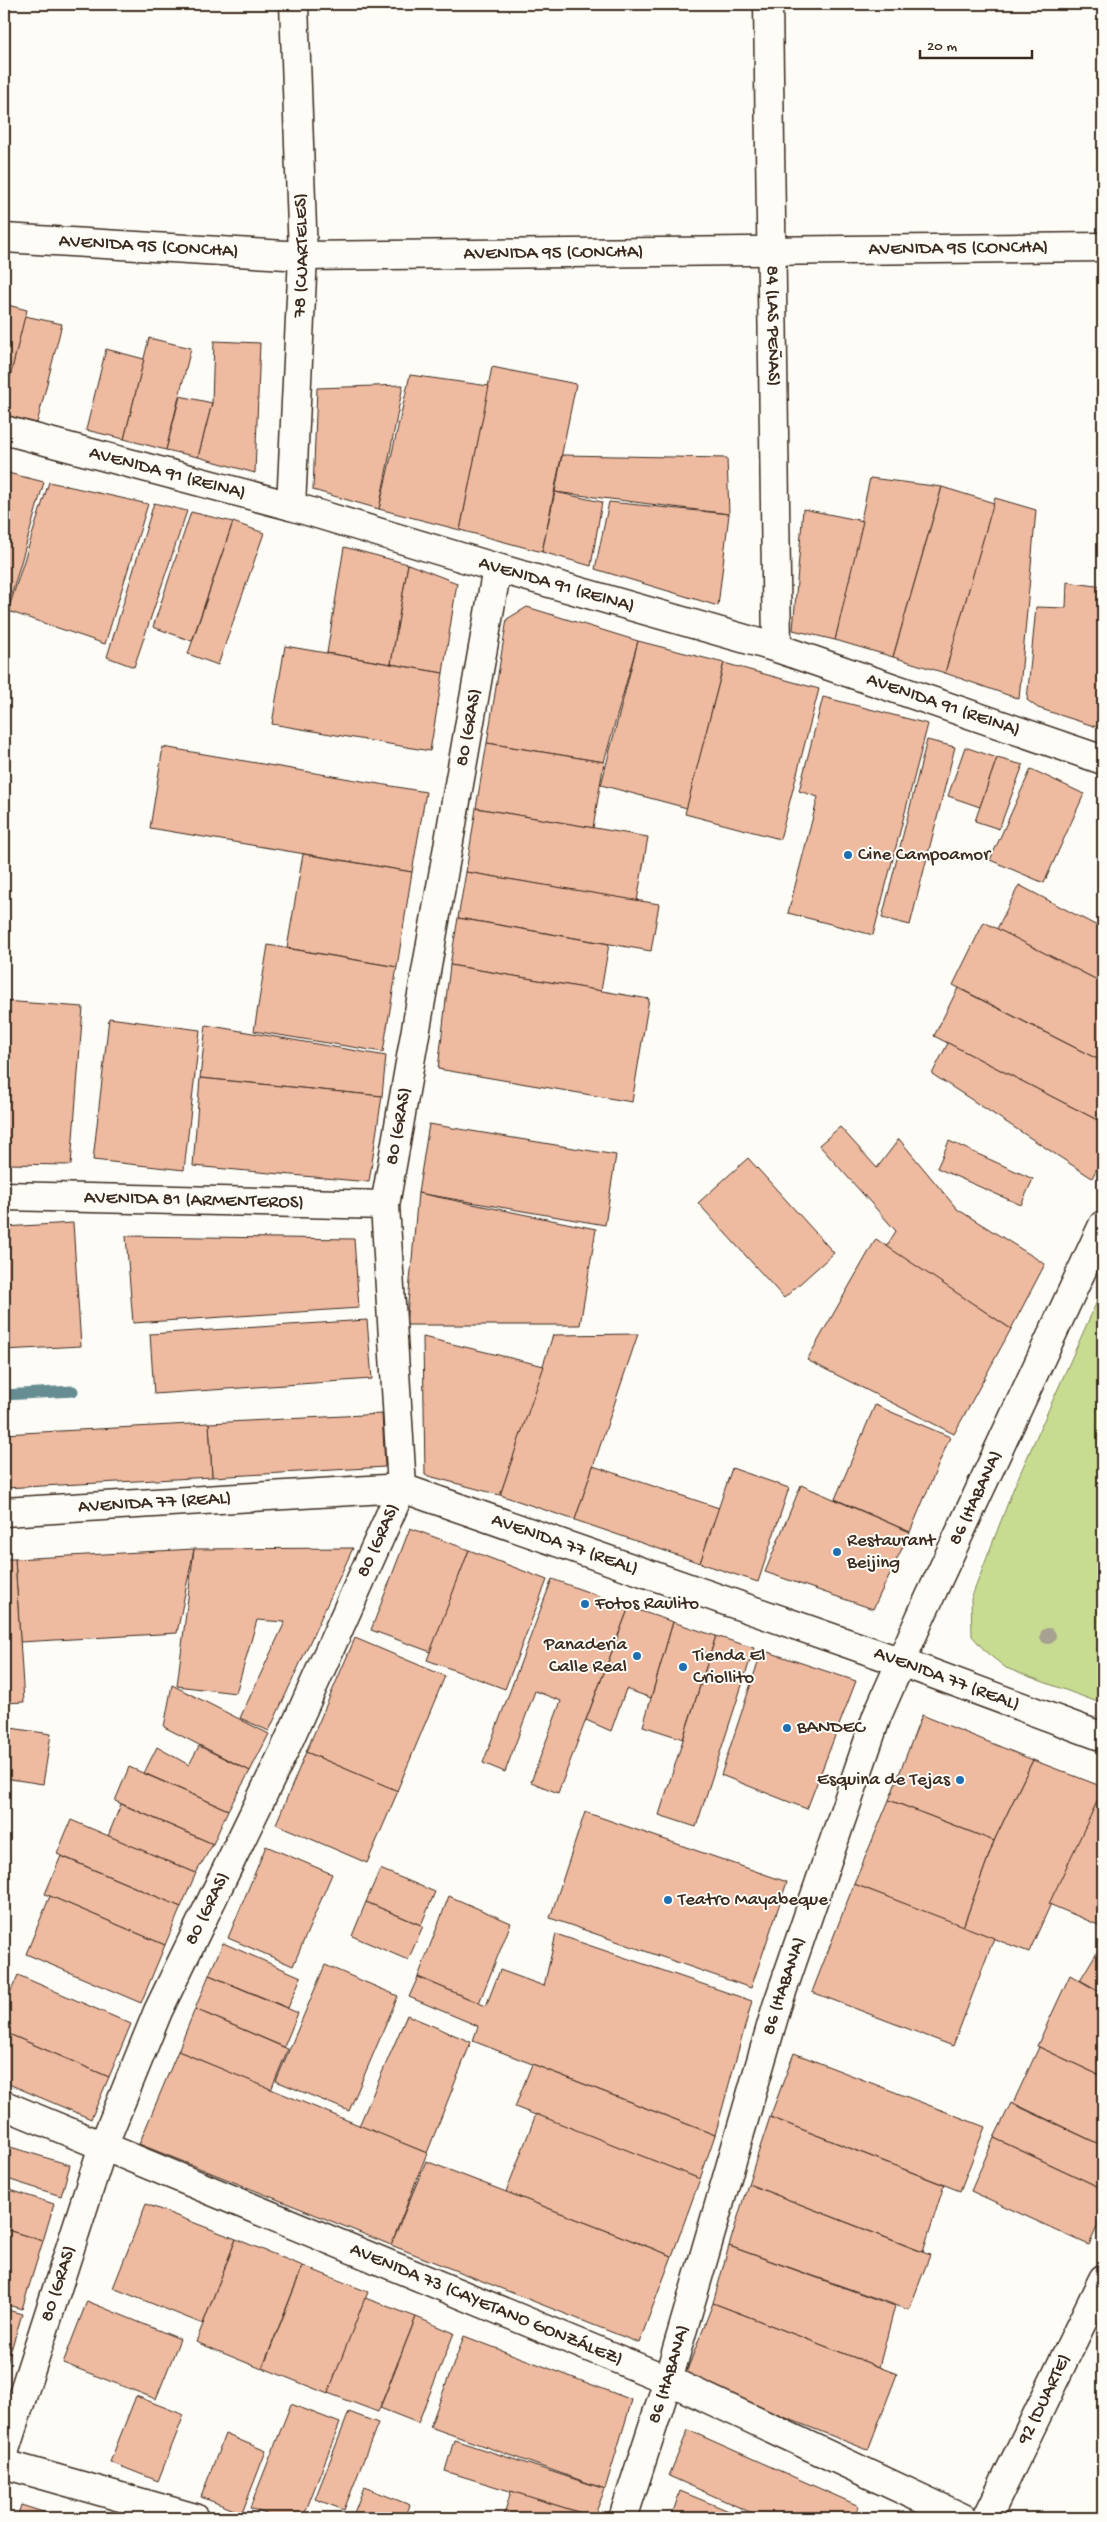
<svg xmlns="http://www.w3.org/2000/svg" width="1107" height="2522" viewBox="0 0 1107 2522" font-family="'Gochi Hand',sans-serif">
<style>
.green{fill:#c7dc91;stroke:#818358}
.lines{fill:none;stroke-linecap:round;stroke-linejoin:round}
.stream{stroke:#658d92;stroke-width:11}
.building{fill:#eebaa0;stroke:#3b2a1e}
.minor-casing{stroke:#3b2a1e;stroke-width:31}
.major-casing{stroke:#3b2a1e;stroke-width:31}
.minor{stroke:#fdfcf7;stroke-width:28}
.major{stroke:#fdfcf7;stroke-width:28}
.tree{fill:#a6a190}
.poi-dot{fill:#1f6fb2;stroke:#fdfcf7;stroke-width:2}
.labels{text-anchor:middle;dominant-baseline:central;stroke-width:4;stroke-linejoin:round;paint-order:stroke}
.street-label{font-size:19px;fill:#3b2a1e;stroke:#fdfcf7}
.poi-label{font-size:19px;fill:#3b2a1e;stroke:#fdfcf7;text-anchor:start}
</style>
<rect width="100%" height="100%" fill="#fdfcf7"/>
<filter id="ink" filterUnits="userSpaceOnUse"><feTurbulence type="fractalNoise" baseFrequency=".02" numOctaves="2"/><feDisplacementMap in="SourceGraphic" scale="10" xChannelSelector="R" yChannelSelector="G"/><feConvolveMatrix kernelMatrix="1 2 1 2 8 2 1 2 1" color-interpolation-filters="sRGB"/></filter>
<g filter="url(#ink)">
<polygon class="green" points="1103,1288 1103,1704 1006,1668 987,1653 972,1636 971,1599 1014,1487"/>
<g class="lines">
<polyline class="stream" points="4,1395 73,1391"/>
</g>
<g class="building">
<polygon points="4,304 27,310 4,402"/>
<polygon points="25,316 62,324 37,423 4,415 4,402"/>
<polygon points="149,338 191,348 166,450 124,439"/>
<polygon points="214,341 260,343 255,473 198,457 212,403"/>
<polygon points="106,349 144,359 124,439 86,430"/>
<polygon points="492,367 576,384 542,552 460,530"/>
<polygon points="410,375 489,386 460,530 379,509"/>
<polygon points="403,385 379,509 313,490 317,388"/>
<polygon points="180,396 212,403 198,457 166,450"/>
<polygon points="562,455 727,458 729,514 555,492"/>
<polygon points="4,472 44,482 7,611 4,611"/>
<polygon points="870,478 942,487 893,657 835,640"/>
<polygon points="49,482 148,504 105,644 8,611"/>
<polygon points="942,487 994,503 945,673 893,657"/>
<polygon points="555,492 602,502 591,566 542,552"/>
<polygon points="995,498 1036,510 1019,699 945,673"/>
<polygon points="609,502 729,514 718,606 595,569"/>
<polygon points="154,503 187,511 134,667 107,657"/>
<polygon points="803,509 863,521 835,640 793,630"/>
<polygon points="191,512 233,522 192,641 153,627"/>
<polygon points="233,522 264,533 218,665 188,654"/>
<polygon points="344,547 408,564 391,664 327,653"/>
<polygon points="408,564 457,583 443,673 391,664"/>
<polygon points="1067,582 1103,587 1103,729 1038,708 1027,700 1036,607 1066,608"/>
<polygon points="527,607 638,641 604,762 487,743 507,619"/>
<polygon points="638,641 724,663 687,808 601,785"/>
<polygon points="285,646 443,673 430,751 272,724"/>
<polygon points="724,663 819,689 780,839 685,814"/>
<polygon points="823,697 928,724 873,935 788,913 818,797 799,791"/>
<polygon points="927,740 955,747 910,925 882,918"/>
<polygon points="487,743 604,762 593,828 476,808"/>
<polygon points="163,747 426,792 412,872 150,828"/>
<polygon points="965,747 997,758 980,807 948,796"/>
<polygon points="997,758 1023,765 999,829 975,821"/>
<polygon points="1031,769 1084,794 1044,883 990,860"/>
<polygon points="476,808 648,837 637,901 466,872"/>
<polygon points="303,854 412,872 397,967 287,948"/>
<polygon points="466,872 659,904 651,951 458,918"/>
<polygon points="1019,885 1103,929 1103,983 997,929"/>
<polygon points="458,918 609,944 601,991 450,965"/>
<polygon points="984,922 1103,983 1103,1062 953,985"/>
<polygon points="268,945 397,967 383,1052 254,1031"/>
<polygon points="450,965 649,999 632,1102 438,1069"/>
<polygon points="958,988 1103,1062 1103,1123 934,1036"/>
<polygon points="4,1001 83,1007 71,1165 4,1164"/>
<polygon points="109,1018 200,1030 184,1170 93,1160"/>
<polygon points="206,1025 386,1056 382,1096 200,1078"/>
<polygon points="948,1043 1103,1123 1103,1156 1092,1178 932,1074"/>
<polygon points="200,1078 382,1096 369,1182 193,1166"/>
<polygon points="429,1124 616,1155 605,1225 418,1193"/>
<polygon points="840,1127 877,1168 899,1139 957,1209 1045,1264 1011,1329 886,1247 896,1231 819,1145"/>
<polygon points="949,1141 1033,1179 1021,1205 937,1168"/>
<polygon points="748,1158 834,1253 784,1298 698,1203"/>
<polygon points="418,1193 596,1229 580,1325 406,1325"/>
<polygon points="73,1223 81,1346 4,1350 4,1227"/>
<polygon points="126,1236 354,1239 359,1308 133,1323"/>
<polygon points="876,1239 1011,1329 954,1434 807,1360"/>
<polygon points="367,1320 372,1379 154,1394 150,1334"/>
<polygon points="638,1334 575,1520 500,1495 553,1335"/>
<polygon points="423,1337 544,1366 500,1495 425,1475"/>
<polygon points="875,1405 950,1437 910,1532 835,1499"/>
<polygon points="382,1414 385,1467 212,1477 209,1423"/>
<polygon points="209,1423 212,1477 4,1488 4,1434"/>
<polygon points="593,1466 719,1508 700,1563 575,1520"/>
<polygon points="732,1468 789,1488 758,1582 700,1563"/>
<polygon points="801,1485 910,1532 873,1609 765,1572"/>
<polygon points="410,1528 469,1550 431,1652 371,1630"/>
<polygon points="353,1548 269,1731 240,1718 285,1622 257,1620 236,1693 177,1686 194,1549"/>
<polygon points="194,1549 177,1633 20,1642 15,1559"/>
<polygon points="469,1550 547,1580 505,1689 427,1660"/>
<polygon points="4,1559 15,1559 24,1702 4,1703"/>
<polygon points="552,1579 629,1607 558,1793 531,1782 561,1701 535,1691 505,1772 483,1763"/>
<polygon points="629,1607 673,1622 651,1698 626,1689 611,1731 586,1720"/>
<polygon points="673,1622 716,1636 683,1739 643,1726"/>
<polygon points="716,1636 754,1648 696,1827 659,1815"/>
<polygon points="355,1638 445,1676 397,1791 306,1752"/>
<polygon points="762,1650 856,1681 807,1809 721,1775"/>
<polygon points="172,1685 269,1734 250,1771 164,1727"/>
<polygon points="922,1715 1033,1760 994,1841 889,1800"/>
<polygon points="4,1727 51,1734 43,1784 4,1778"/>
<polygon points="199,1746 250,1771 228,1810 144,1773 157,1747 189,1765"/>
<polygon points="306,1752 398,1791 367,1863 276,1824"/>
<polygon points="1033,1760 1103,1787 1103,1789 1029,1952 963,1927 994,1841"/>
<polygon points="129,1767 228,1810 213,1844 115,1801"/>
<polygon points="1103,1789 1103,1927 1049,1904"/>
<polygon points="889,1800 994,1841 963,1927 854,1884"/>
<polygon points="121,1804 213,1844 196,1873 108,1836"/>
<polygon points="585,1812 787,1882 751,1988 550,1918"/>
<polygon points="71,1820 196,1873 181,1907 57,1854"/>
<polygon points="266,1846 332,1874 293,1966 228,1938"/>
<polygon points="61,1856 181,1907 165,1945 45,1894"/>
<polygon points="380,1869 435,1892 421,1925 366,1902"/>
<polygon points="854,1884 994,1938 953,2046 812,1992"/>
<polygon points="50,1896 165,1945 141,2003 26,1954"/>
<polygon points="449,1896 511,1923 479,2003 418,1977"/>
<polygon points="366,1902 423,1926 408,1960 352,1936"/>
<polygon points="556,1934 752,2001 715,2135 473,2041 478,2026 409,1997 418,1977 486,2006 500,1970 544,1986"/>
<polygon points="1103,1942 1103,1993 1080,1980"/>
<polygon points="223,1943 301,1977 288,2008 209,1975"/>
<polygon points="325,1965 398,1996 349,2111 276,2081"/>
<polygon points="18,1975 131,2024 109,2077 4,2032 4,2007"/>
<polygon points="209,1975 298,2013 284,2047 195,2009"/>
<polygon points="1070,1975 1103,1994 1103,2077 1037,2046"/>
<polygon points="195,2009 288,2049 271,2090 178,2051"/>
<polygon points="407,2015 471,2042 427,2153 359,2126"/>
<polygon points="4,2032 109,2077 91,2119 4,2082"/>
<polygon points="1039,2047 1103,2077 1103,2146 1013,2103"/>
<polygon points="178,2051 427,2153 391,2245 139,2144"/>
<polygon points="794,2053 985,2127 960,2191 770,2117"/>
<polygon points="532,2064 715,2135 700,2179 515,2107"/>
<polygon points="1011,2103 1103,2146 1103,2189 994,2138"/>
<polygon points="536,2114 700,2179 672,2256 506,2192"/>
<polygon points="770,2117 944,2185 923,2252 748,2184"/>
<polygon points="994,2138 1103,2189 1103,2214 1089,2245 971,2191"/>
<polygon points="4,2145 70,2165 61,2196 4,2178"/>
<polygon points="426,2161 672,2256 639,2343 391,2245"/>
<polygon points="748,2184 930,2255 909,2310 729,2246"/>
<polygon points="4,2188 54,2204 43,2241 4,2229"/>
<polygon points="146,2204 236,2239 203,2324 113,2288"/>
<polygon points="4,2229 43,2241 22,2309 4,2304"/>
<polygon points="236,2239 303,2266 262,2369 196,2342"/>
<polygon points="729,2246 895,2306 879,2367 713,2303"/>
<polygon points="303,2266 368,2292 328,2394 263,2368"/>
<polygon points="365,2298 416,2317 378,2412 328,2393"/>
<polygon points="87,2301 180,2339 156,2399 63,2363"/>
<polygon points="713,2303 897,2374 868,2450 684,2378"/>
<polygon points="4,2309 22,2314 12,2347 4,2345"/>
<polygon points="416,2317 454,2333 418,2423 380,2408"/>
<polygon points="464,2336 632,2400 605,2489 430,2427"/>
<polygon points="4,2345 12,2347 4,2372"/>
<polygon points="136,2396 184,2415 158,2481 110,2462"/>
<polygon points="291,2404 340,2423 303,2518 276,2518 250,2508"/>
<polygon points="349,2412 378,2423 344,2510 315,2499"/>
<polygon points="688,2430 859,2506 854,2518 763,2518 669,2476"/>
<polygon points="225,2434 266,2451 242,2513 201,2497"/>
<polygon points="454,2440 605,2489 594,2517 445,2471"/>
<polygon points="364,2487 410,2505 405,2518 352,2518"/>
<polygon points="511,2491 594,2517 594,2518 503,2518"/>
<polygon points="680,2491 746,2518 671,2518"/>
<polygon points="21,2505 62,2518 17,2518"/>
<polygon points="410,2511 433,2518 408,2518"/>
</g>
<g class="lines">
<defs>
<g id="minor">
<path id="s1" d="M768,4L777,648"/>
<path id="s2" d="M4,238L303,256L1103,247"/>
<path id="s3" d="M291,506L303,256L294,4"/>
<path id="s4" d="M4,1196L385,1205"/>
<path id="s5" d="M4,2105L668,2380L963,2518"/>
<path id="s6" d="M4,2453L103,2146L158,2011L285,1749L402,1488L385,1205L497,568"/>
<polyline points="4,2464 195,2518"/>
<path id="s7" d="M987,2518L1103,2279"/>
</g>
<g id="major">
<path id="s8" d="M4,430L291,506L497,568L777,648L1103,760"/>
<path id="s9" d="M4,1512L402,1488L901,1662L1103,1737"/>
<path id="s10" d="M623,2518L668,2380L777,2006L877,1716L921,1616L1103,1225"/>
</g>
</defs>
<use href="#minor" class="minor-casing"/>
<use href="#major" class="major-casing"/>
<use href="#minor" class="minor"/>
<use href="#major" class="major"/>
</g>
<circle class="tree" cx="1048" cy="1636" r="8"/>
</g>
<g class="poi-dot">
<circle cx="848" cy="855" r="5"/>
<circle cx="837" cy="1552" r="5"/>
<circle cx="585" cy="1604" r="5"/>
<circle cx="637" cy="1656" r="5"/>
<circle cx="683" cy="1667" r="5"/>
<circle cx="787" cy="1728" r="5"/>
<circle cx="960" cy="1780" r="5"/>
<circle cx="668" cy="1900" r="5"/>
</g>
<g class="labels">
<g class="street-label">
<text stroke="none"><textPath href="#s2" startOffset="145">AVENIDA 95 (CONCHA)</textPath></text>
<text stroke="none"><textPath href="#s2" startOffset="955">AVENIDA 95 (CONCHA)</textPath></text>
<text stroke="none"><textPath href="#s2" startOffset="550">AVENIDA 95 (CONCHA)</textPath></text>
<text stroke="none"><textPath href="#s3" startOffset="251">78 (CUARTELES)</textPath></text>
<text stroke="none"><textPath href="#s1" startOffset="322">84 (LAS PEÑAS)</textPath></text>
<text stroke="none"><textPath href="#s8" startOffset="169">AVENIDA 91 (REINA)</textPath></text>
<text stroke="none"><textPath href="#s8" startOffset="574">AVENIDA 91 (REINA)</textPath></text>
<text stroke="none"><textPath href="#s8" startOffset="979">AVENIDA 91 (REINA)</textPath></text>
<text stroke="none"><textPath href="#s6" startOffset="1814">80 (GRAS)</textPath></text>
<text stroke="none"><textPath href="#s6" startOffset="1409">80 (GRAS)</textPath></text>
<text stroke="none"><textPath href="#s4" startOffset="190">AVENIDA 81 (ARMENTEROS)</textPath></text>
<text stroke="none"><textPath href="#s10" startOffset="1081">86 (HABANA)</textPath></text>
<text stroke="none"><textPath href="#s9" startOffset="151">AVENIDA 77 (REAL)</textPath></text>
<text stroke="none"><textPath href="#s6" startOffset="988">80 (GRAS)</textPath></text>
<text stroke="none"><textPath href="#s9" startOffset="571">AVENIDA 77 (REAL)</textPath></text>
<text stroke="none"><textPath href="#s9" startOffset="976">AVENIDA 77 (REAL)</textPath></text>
<text stroke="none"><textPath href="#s6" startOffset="582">80 (GRAS)</textPath></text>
<text stroke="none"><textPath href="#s10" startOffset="556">86 (HABANA)</textPath></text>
<text stroke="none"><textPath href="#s6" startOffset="178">80 (GRAS)</textPath></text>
<text stroke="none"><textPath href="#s5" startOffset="522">AVENIDA 73 (CAYETANO GONZÁLEZ)</textPath></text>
<text stroke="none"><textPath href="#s10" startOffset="151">86 (HABANA)</textPath></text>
<text stroke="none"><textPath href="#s7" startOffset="132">92 (DUARTE)</textPath></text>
</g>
<g class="poi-label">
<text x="858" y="855">Cine Campoamor</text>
<text x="847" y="1541">Restaurant<tspan x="847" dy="22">Beijing</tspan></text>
<text x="595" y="1604">Fotos Raulito</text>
<text x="627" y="1645" text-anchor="end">Panaderia<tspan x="627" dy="22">Calle Real</tspan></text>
<text x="693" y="1656">Tienda El<tspan x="693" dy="22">Criollito</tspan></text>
<text x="797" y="1728">BANDEC</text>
<text x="950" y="1780" text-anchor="end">Esquina de Tejas</text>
<text x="678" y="1900">Teatro Mayabeque</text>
</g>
</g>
<rect width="1107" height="2522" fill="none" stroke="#fdfcf7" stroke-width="20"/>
<rect x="10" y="10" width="1087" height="2502" fill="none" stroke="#3b2a1e" stroke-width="2" filter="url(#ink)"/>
<path d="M920 50v8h112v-8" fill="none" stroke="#3b2a1e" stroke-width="2.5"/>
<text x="927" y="50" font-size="15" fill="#3b2a1e" stroke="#fdfcf7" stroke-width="4" paint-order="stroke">20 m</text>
</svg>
